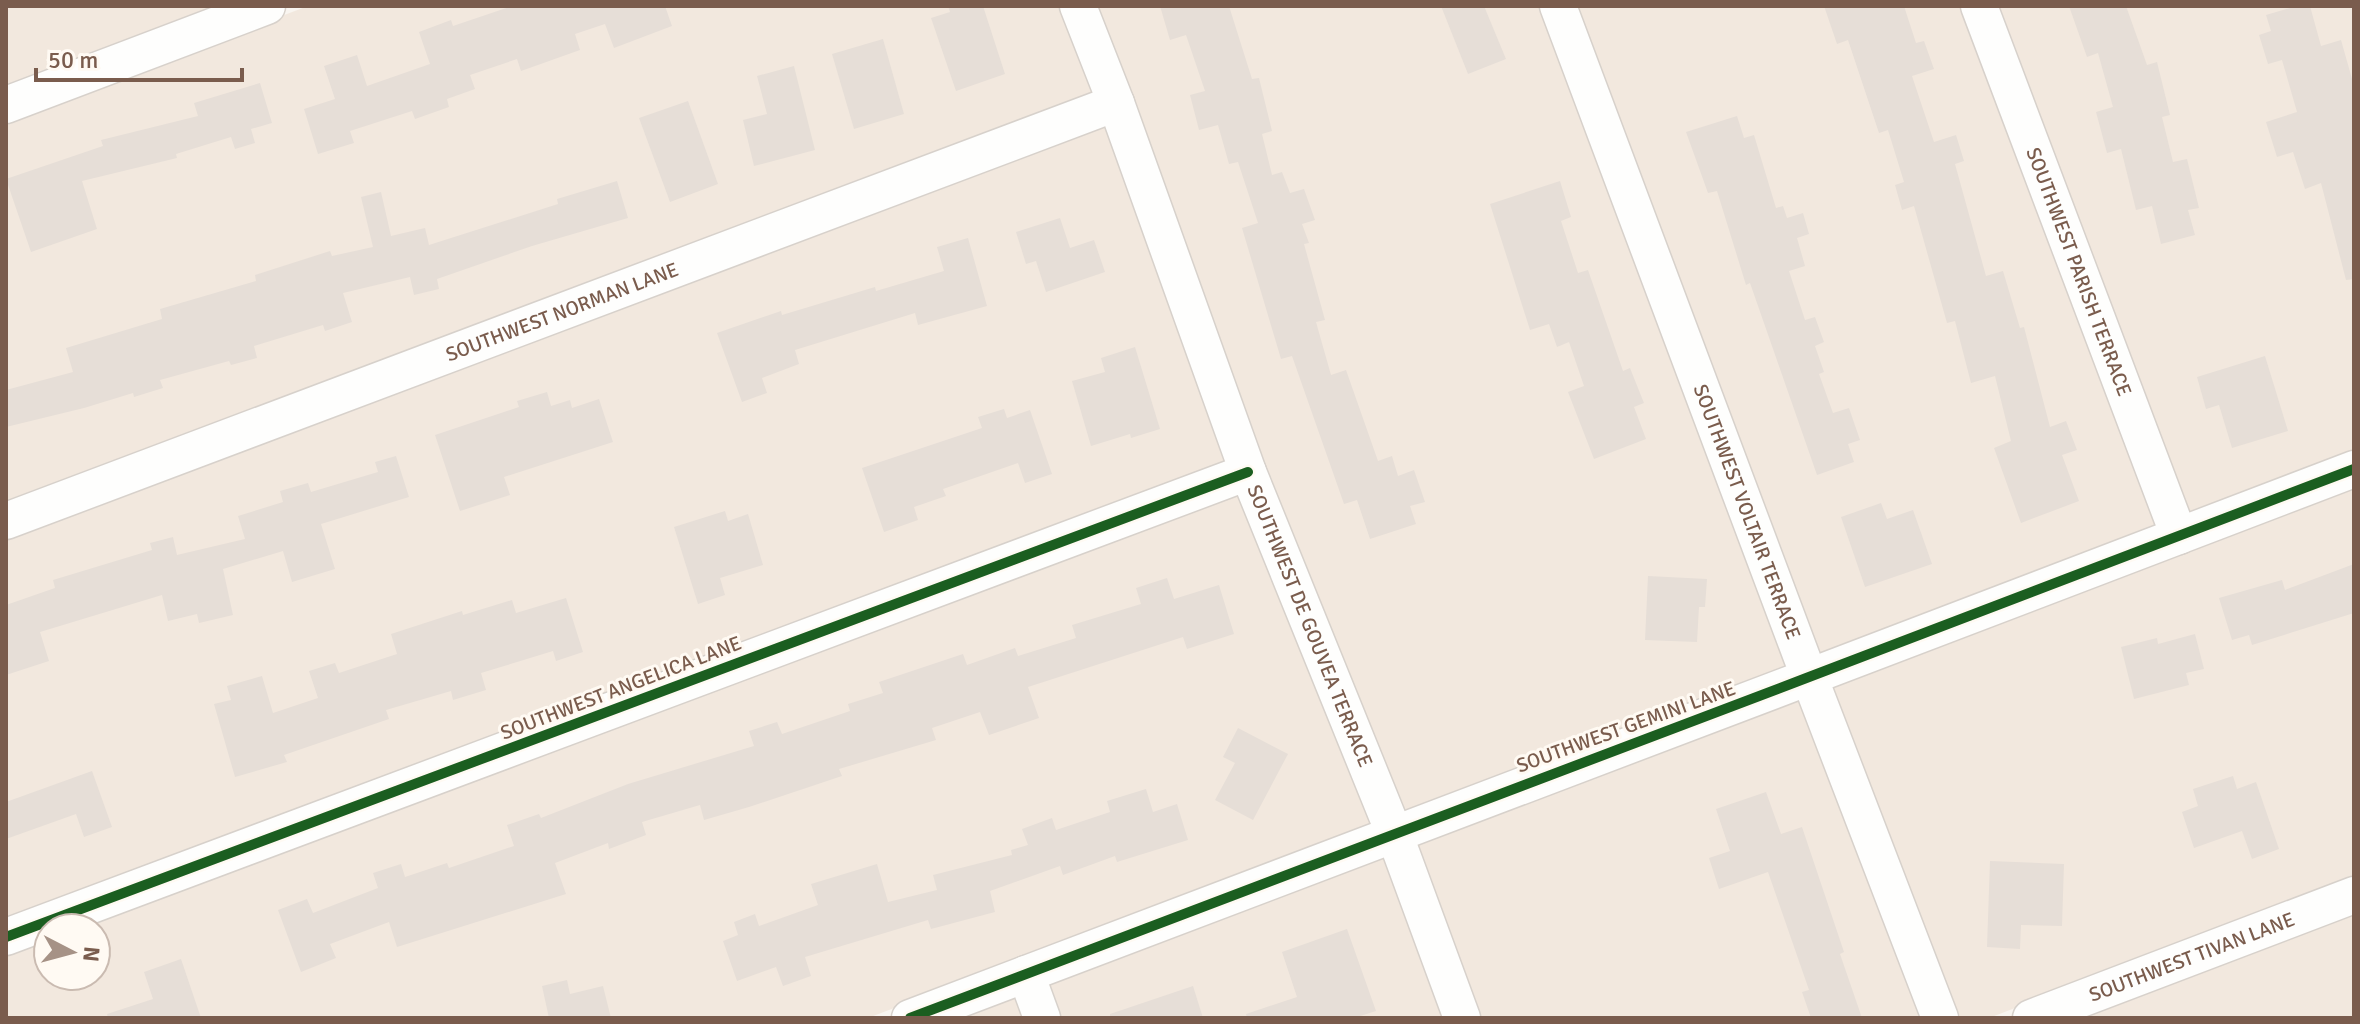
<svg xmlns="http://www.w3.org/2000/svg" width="2360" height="1024" viewBox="0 0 2360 1024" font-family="Signika,sans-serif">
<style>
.residential{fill:#f2e8de}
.building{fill:#e6ded7}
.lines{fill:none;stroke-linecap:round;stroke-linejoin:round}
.minor-casing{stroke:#d7d1cb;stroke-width:39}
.minor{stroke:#fefefd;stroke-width:36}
.cycleway-casing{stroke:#fffaf3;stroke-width:15}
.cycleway{stroke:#1b5e20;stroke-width:10}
.labels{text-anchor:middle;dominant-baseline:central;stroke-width:6;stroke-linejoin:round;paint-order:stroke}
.street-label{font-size:20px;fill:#7a5c4d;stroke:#fffaf3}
</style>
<rect width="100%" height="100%" fill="#f9f5f0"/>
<g class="residential">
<polygon points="6,6 225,6 6,89"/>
<polygon points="308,6 1061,6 1096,95 6,505 6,120"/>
<polygon points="1095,6 1541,6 1790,670 1403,813 1263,467"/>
<polygon points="1575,6 1962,6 2159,528 1820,659"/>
<polygon points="1996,6 2354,6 2354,453 2188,516"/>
<polygon points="1106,122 1228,464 6,921 6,537"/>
<polygon points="2354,485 2354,879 1989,1018 1957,1018 1830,686"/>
<polygon points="1239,491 1374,825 868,1018 6,1018 6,953 48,937 48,976 96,976 96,928 72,928"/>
<polygon points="1800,698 1922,1018 1479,1018 1414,841"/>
<polygon points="1384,852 1445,1018 1059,1018 1045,983"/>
<polygon points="2354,910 2354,1018 2072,1018"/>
<polygon points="1016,994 1025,1018 952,1018"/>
</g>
<g class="building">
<polygon points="512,6 665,6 672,26 614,48 605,24 575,34 580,50 521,71 517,59 470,75 475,89 447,99 449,107 415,119 412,111 350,131 354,143 318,154 304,109 335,99 324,66 357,55 367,86 430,64 419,32 451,20 453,26"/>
<polygon points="948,6 983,6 1005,74 956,91 931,18 950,12"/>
<polygon points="1160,6 1229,6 1252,79 1259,78 1272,131 1262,134 1272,175 1282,172 1290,193 1304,189 1315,220 1302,224 1309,243 1304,244 1325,320 1316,322 1331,375 1346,370 1378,461 1392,456 1398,476 1414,470 1425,502 1410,506 1416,524 1370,539 1357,500 1344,504 1292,356 1281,359 1242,228 1258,223 1238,162 1229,164 1218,125 1199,130 1190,95 1205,91 1186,35 1170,40"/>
<polygon points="1441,6 1484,6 1506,59 1468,74"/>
<polygon points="1824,6 1904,6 1916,43 1924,41 1934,69 1912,76 1934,142 1956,135 1964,161 1955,164 1986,276 2003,271 2020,328 2024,327 2050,427 2066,421 2077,450 2062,455 2079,501 2021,523 1994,448 2011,441 1995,376 1971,383 1955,321 1947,323 1914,206 1902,210 1895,185 1904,182 1888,130 1879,133 1848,40 1837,44"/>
<polygon points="2069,6 2126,6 2147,65 2157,62 2170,115 2162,117 2173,162 2187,159 2199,208 2188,210 2195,235 2161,244 2152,206 2136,210 2121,149 2107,153 2096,112 2113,107 2098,53 2087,57"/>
<polygon points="2297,6 2310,6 2321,46 2341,40 2354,86 2354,279 2346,280 2321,183 2305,189 2293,152 2277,157 2266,122 2297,112 2282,60 2268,64 2259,35 2271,31 2266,15"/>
<polygon points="883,39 904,114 854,129 832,54"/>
<polygon points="794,66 815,150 754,166 743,120 767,114 757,76"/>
<polygon points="260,83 272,123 251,129 255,143 235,149 231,137 176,154 177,158 82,181 97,229 31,252 6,179 103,146 101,140 198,116 194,103"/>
<polygon points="688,101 718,184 670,202 639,118"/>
<polygon points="1737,116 1744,138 1754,135 1776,208 1783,206 1787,218 1803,213 1809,234 1797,238 1805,266 1789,271 1805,320 1815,317 1824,342 1815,346 1824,372 1819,374 1833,413 1849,408 1860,440 1848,444 1854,462 1817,475 1750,283 1746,285 1717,191 1708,193 1686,132"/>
<polygon points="617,181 628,218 532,246 437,279 439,289 414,295 410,277 343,293 352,322 325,331 323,325 254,346 257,358 231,365 229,361 160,380 163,388 134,397 133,393 84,408 6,427 6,390 73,372 66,348 162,319 160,309 256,281 255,275 330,251 332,256 373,247 361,197 381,192 391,236 425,228 429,245 558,204 557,199"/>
<polygon points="1560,181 1571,217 1561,221 1578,273 1588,270 1623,371 1630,368 1644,403 1634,407 1646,439 1594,459 1568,392 1584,386 1569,342 1557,347 1549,324 1530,330 1490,204"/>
<polygon points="1060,218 1070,248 1094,240 1105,272 1046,292 1036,261 1026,264 1016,232"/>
<polygon points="968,238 987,306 918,325 915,313 795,350 799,364 762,378 767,393 742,402 717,333 781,311 782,315 875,287 876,291 944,271 937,247"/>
<polygon points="1135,347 1160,429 1131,438 1130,434 1091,446 1072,381 1105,372 1101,358"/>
<polygon points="2265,356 2288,431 2232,448 2219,405 2206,409 2197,377"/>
<polygon points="547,392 551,406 570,400 572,408 599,399 613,442 504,477 510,495 460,511 435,435 519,407 517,401"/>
<polygon points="1004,409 1007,418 1030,410 1052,474 1025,483 1018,463 943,489 946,496 914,507 918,520 884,532 862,468 982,428 978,417"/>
<polygon points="396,456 409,497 321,524 335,569 292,582 283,551 223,569 233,615 199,623 197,614 168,621 162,595 40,632 49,661 6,675 6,605 55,588 53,580 152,550 150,543 173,537 177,555 245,539 238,516 283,502 280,491 308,483 311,492 378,472 375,462"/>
<polygon points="1881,503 1887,519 1913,510 1932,564 1865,587 1841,517"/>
<polygon points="725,511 728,521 748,514 763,565 720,578 725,595 698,604 674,527"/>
<polygon points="2354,564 2354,613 2252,645 2249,635 2232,640 2219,598 2282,580 2285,590"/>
<polygon points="1648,576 1707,579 1705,607 1699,607 1697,642 1645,640"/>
<polygon points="1167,578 1174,599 1219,585 1234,634 1187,649 1183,637 1028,687 1039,718 989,735 980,712 932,728 936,740 839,769 842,776 749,807 704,820 700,805 642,822 646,835 609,849 608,843 555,863 566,894 397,947 389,922 330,944 336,958 301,972 278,910 307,899 313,913 378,888 373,873 401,864 405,877 447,863 449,868 514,846 507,825 539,814 541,818 628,784 754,746 749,731 777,722 782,734 850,711 848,704 883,693 879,682 963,654 967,665 1015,648 1018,656 1076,638 1072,625 1141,604 1136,588"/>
<polygon points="566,598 583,652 556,661 553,651 481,673 486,690 453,700 451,691 386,710 389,719 284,755 287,762 235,777 214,704 231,700 227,686 262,676 273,713 318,698 309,671 335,663 339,673 397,654 391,634 462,611 463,615 512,600 516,613"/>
<polygon points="2195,634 2204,669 2186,673 2189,685 2134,699 2121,647 2157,638 2158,644"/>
<polygon points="1238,728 1288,754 1253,820 1215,800 1235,763 1223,757"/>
<polygon points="92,771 112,827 84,837 76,814 6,839 6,802"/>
<polygon points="2233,776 2237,789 2256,782 2279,849 2252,859 2242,831 2194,848 2182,812 2198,806 2193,789"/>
<polygon points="1146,789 1153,812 1177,804 1188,840 1117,862 1115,856 1063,875 1060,866 990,891 995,912 931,929 928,920 805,957 811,976 783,986 776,967 737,981 723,941 738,935 734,922 755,914 759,926 818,905 811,884 877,864 888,902 937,890 933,875 1012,855 1011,850 1028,845 1022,829 1052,818 1056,830 1110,812 1107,801"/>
<polygon points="1766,792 1781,834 1802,827 1844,952 1840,954 1862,1018 1811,1018 1802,992 1809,990 1768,872 1719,889 1709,858 1730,851 1716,809"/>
<polygon points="1990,861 2064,864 2062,926 2021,925 2020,949 1987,947"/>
<polygon points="1347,929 1376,1011 1354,1018 1247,1018 1246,1014 1297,997 1282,952"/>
<polygon points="181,959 201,1018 108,1018 107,1014 153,999 144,972"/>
<polygon points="567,980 570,994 603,986 611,1018 549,1018 542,986"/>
<polygon points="1193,986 1203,1018 1110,1018 1110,1014"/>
</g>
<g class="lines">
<defs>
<g id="minor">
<path id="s1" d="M1078,6L1116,103L1248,472L1394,833L1462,1018"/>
<path id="s2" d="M1558,6L1810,679L1940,1018"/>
<path id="s3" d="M1979,6L2179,536"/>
<polyline points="6,105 267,6"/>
<path id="s4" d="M6,521L1116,103"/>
<polyline points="6,937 1248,472"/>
<polyline points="1026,974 1042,1018"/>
<path d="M910,1018C1392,836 1873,653 2354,469"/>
<path id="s5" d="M2031,1018L2354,895"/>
</g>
</defs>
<use href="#minor" class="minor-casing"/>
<use href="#minor" class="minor"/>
<defs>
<g id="cycleway">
<polyline points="6,937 1248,472"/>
<path d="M910,1018C1392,836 1873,653 2354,469"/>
</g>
</defs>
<use href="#cycleway" class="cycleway-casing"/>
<use href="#cycleway" class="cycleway"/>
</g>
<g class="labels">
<g class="street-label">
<text stroke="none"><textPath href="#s3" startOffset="284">SOUTHWEST PARISH TERRACE</textPath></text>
<text stroke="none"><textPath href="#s4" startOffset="594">SOUTHWEST NORMAN LANE</textPath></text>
<text stroke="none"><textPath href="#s2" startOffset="540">SOUTHWEST VOLTAIR TERRACE</textPath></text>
<text stroke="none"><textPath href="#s1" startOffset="662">SOUTHWEST DE GOUVEA TERRACE</textPath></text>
<text transform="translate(621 688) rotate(-21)">SOUTHWEST ANGELICA LANE</text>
<text transform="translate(1626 727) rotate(-20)">SOUTHWEST GEMINI LANE</text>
<text stroke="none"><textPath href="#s5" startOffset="172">SOUTHWEST TIVAN LANE</textPath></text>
</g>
</g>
<rect width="2360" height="1024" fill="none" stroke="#7a5c4d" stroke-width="16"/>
<g transform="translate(72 952) rotate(96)"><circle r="38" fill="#fffaf3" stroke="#cabbb1" stroke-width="2"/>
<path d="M0-6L14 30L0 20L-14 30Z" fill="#a69286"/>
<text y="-12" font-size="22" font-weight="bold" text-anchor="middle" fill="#7a5c4d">N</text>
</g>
<path d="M36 68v12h206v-12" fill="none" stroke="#7a5c4d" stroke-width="4"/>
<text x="48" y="68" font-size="24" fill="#7a5c4d" stroke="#fffaf3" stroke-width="6" paint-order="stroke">50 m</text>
</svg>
